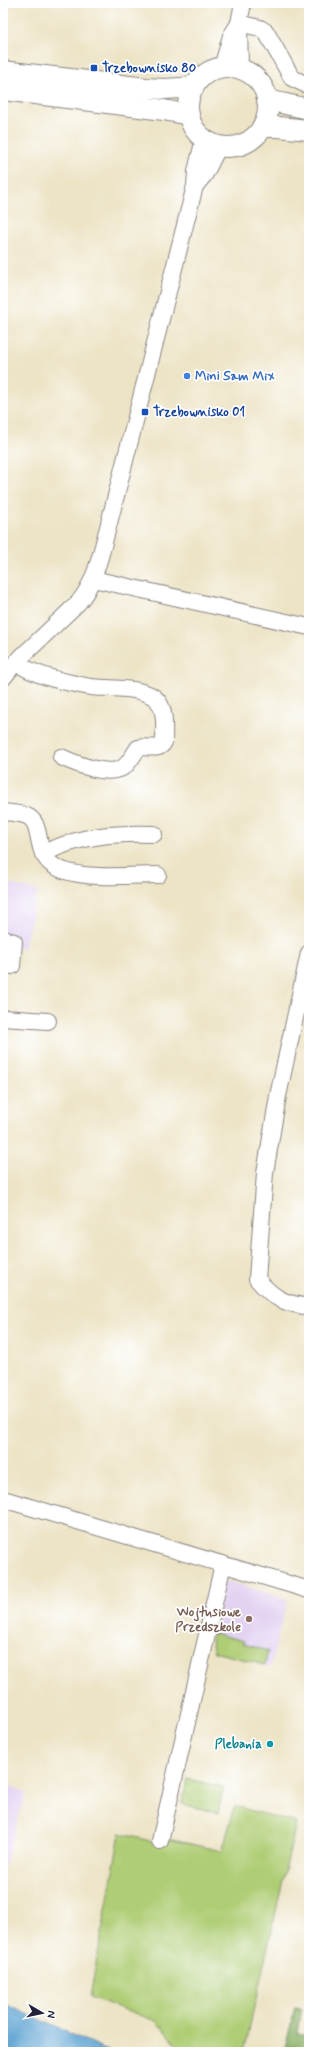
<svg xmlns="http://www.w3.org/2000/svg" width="312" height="2055" viewBox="0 0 312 2055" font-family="Mynerve,sans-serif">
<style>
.built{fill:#e3d3f2}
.green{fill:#afcd74;stroke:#687858}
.forest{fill:#8bb066;stroke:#566950}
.water{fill:#5aa1d0;stroke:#3e6286}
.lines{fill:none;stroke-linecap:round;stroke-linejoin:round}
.minor-casing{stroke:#888380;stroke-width:18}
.major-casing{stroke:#888380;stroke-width:22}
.minor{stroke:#fff;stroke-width:16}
.major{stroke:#fff;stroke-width:20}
.transit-dot{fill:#1a4fb4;stroke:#fff;stroke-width:1.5}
.shop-dot{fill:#3f7fe0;stroke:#fff;stroke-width:1.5}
.education-dot{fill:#8d6e63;stroke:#fff;stroke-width:1.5}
.culture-dot{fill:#0f9aa8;stroke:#fff;stroke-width:1.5}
.labels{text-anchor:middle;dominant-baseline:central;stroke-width:3.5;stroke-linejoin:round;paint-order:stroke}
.transit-label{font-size:13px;font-weight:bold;fill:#164399;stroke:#fff;text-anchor:start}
.shop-label{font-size:13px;font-weight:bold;fill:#366cbe;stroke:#fff;text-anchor:start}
.education-label{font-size:13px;font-weight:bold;fill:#785e54;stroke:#fff;text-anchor:end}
.culture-label{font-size:13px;font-weight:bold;fill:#0d838f;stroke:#fff;text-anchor:end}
</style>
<rect width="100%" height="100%" fill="#fff"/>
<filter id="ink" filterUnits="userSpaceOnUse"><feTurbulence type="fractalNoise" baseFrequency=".025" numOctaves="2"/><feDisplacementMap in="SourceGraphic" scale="8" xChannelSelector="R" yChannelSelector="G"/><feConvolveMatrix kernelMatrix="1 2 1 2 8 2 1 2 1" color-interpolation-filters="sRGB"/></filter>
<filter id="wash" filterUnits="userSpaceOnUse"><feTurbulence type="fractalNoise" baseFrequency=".012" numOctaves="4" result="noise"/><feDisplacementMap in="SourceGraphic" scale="16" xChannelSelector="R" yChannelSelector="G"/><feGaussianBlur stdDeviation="0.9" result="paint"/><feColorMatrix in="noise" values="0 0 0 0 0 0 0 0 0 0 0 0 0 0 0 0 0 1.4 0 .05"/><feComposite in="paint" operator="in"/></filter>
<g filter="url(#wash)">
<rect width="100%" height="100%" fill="#ede4c6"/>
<g class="built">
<polygon points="3,882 38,891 24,949 10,946 3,983"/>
<polygon points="224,1580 288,1599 270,1667 214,1652 211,1640"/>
<polygon points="3,1782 26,1793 3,1871"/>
</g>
<g class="green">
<polygon points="213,1633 244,1641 244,1644 268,1651 265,1665 214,1652 211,1640"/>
<polygon points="187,1779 224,1787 218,1813 182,1804"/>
<polygon points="235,1806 296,1823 244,2052 183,2052 156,2021 90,1997 120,1833 154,1842 164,1838 222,1851"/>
</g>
<polygon class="forest" points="295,2008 302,2009 298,2033 309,2036 309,2052 282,2052 285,2048"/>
<polygon class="water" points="3,2003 111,2052 3,2052"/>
</g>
<g filter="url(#ink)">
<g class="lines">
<defs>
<g id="minor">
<polyline points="239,23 260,28 266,32 292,78 309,86"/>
<polyline points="222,68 231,36 238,25"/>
<polyline points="240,69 239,23 243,3"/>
<polyline points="196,185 205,174 219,146"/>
<polyline points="93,579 309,627"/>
<path d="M16,662C33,676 69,683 91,687C108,689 146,686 158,701C166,712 164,728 164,742C159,752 147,745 138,748C134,754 130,761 125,766C111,778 76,764 61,757"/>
<path d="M3,678L16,662L78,603C95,583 100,557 107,531L195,186L196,171L204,139"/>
<path d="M3,812C11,813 20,813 27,816C43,823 34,848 50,863C72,882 130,875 158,875"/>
<path d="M43,854C78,835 116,833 154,834"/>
<polyline points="3,939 14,942 12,966"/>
<path d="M309,953L278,1096L265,1173L257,1279C274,1299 283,1303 309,1307"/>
<polyline points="3,1018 48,1021"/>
<polyline points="3,1499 309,1590"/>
<polyline points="160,1841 223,1564"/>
</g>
<g id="major">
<circle cx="228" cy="107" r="40"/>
<polyline points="3,71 146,88 165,89 194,87"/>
<polyline points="3,90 164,110 189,115"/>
<polyline points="267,100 309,109"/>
<polyline points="262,127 278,127 309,130"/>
</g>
</defs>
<use href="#minor" class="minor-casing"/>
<use href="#major" class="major-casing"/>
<use href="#minor" class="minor"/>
<use href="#major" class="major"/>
</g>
</g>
<g class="transit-dot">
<rect x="90" y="64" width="8" height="8" rx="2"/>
<rect x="141" y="408" width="8" height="8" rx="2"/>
</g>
<circle class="shop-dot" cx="187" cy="376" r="4"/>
<circle class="education-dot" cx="249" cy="1619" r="4"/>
<circle class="culture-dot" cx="270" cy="1744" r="4"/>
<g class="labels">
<g class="transit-label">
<text x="102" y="68">Trzebownisko 80</text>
<text x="153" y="412">Trzebownisko 01</text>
</g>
<g class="shop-label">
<text x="195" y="376">Mini Sam Mix</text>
</g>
<g class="education-label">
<text x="241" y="1612">Wojtusiowe<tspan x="241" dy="15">Przedszkole</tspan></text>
</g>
<g class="culture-label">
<text x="262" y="1744">Plebania</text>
</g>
</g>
<rect width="312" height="2055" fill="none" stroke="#fff" stroke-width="16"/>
<g transform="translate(42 2013) rotate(99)" stroke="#ffffff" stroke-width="3" paint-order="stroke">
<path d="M0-3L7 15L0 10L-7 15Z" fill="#22223b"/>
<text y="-6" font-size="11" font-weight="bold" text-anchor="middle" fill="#22223b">N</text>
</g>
</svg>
